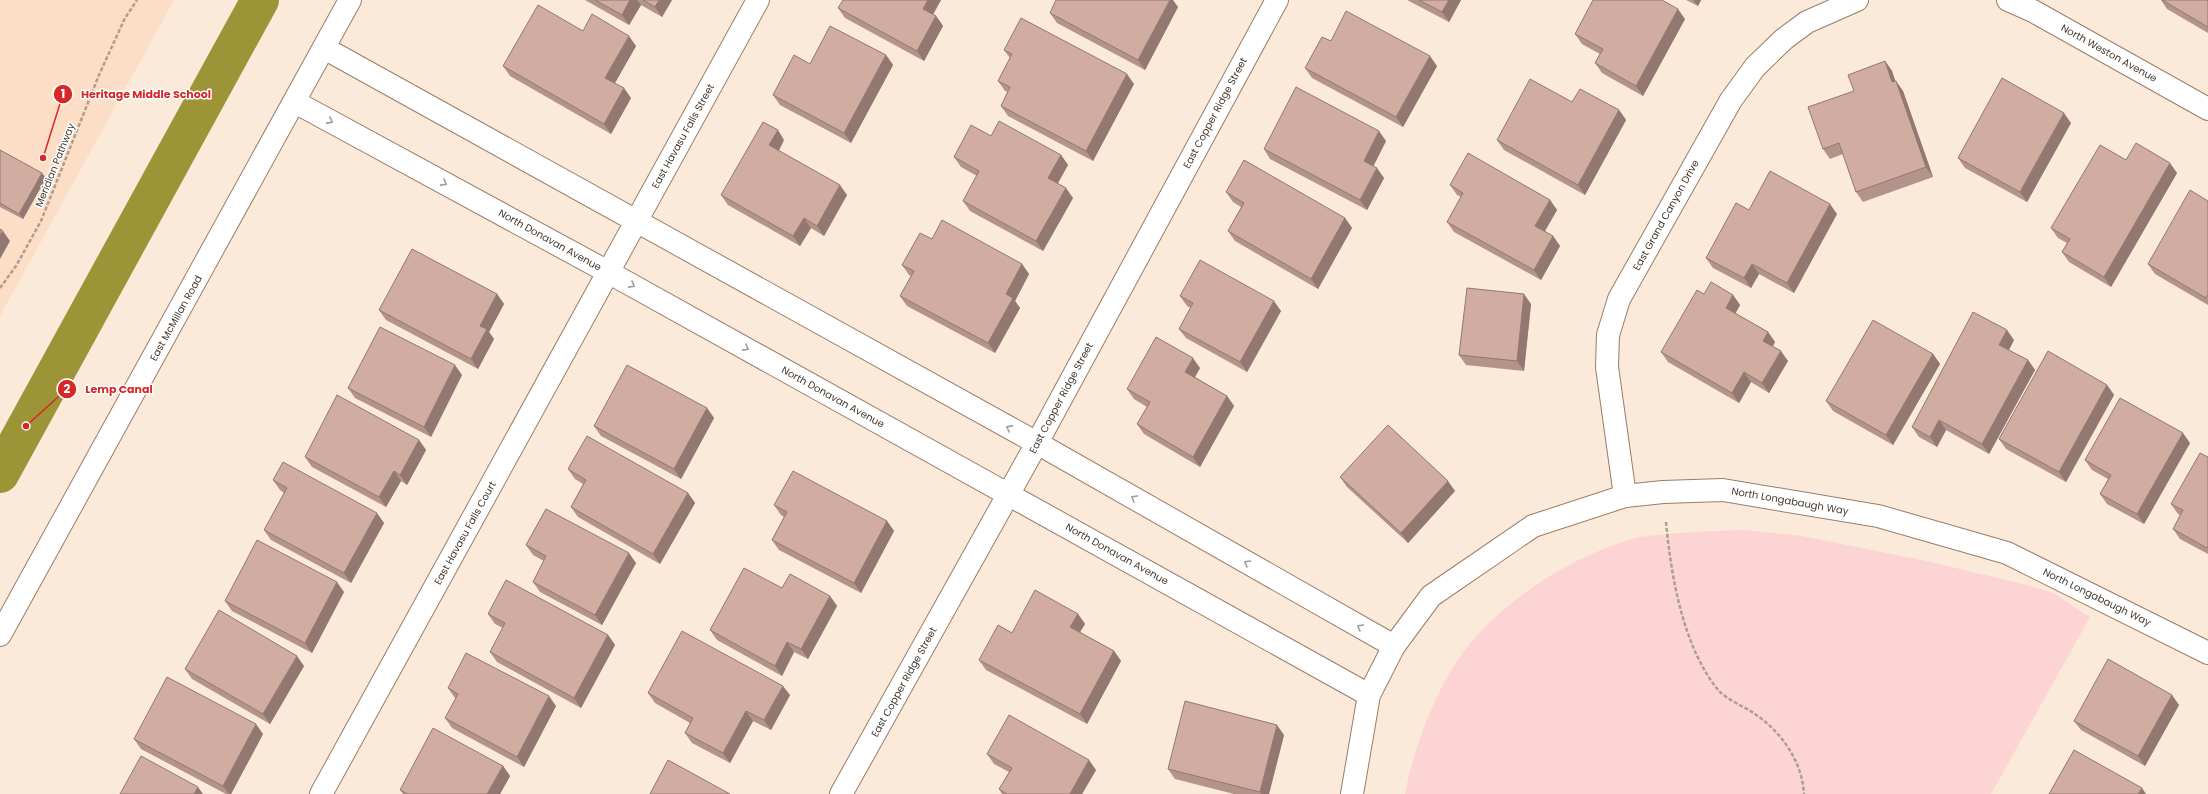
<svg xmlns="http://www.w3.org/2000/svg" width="2208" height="794" viewBox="0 0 2208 794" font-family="Poppins,sans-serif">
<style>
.built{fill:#fcdec6}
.green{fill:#fbd4d3}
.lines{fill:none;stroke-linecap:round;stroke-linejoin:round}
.canal{stroke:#9d9437;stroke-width:38}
.street-casing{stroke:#997e68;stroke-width:24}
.secondary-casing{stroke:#997e68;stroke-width:24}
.path{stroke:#ad9e91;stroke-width:2.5;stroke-dasharray:4 2;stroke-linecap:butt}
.street{stroke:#fff;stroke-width:22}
.secondary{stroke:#fff;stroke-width:22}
.wall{fill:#b4948a}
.shaded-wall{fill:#927870}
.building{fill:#d1aca0;stroke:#927870}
.oneway{stroke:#a09b96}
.labels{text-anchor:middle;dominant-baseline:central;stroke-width:3;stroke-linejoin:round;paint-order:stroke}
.street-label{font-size:10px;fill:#42372d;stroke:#fff}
.leader{fill:none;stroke:#d62828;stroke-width:1.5}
.callout-dot{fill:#d62828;stroke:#fff;stroke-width:1.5}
.mark-label{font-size:12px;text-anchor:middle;font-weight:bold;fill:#fff}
.callout-label{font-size:11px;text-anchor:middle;font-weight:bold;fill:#d62828;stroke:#fff;stroke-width:3;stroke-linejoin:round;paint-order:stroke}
</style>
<rect width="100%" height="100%" fill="#fbe9da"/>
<polygon class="built" points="0,0 174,0 0,316"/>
<path class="green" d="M1744,530L1802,536L1926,561L2027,585L2053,593L2090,617L1991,794H1405C1414,747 1436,688 1465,650C1505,598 1573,556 1635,538C1642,536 1651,536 1659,535C1687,532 1715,531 1744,530Z"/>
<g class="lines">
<polyline class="canal" points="0,474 260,0"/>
<defs>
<g id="street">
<polyline points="2008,0 2033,11 2208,109"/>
<polyline points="324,48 1037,443 1394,646"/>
<polyline points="295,102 608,272 1369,695"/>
<polyline points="1625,496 1607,367 1608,335 1619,299 1731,100 1755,67 1784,39 1807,22 1857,0"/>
<polyline points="321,794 758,0"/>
<polyline points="841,794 1037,443 1277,0"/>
<polyline points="1352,794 1369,695 1394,646 1431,596 1533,526 1625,496 1663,492 1723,490 1878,516 2007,553 2208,653"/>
</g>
<polyline id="secondary" points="0,635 350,0"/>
</defs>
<use href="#street" class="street-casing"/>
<use href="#secondary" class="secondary-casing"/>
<g class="path">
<polyline points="0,288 16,266 41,221 99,75 125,18 137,0"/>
<path d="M1666,522C1671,576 1683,648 1719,691C1727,699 1742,706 1752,712C1780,730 1802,760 1804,794"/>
</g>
<use href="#street" class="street"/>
<use href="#secondary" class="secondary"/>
</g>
<g class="wall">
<polygon points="585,0 672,0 662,17 641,5 629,25"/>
<polygon points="843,0 941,0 933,15 936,16 943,26 924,61 845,18 838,8"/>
<polygon points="1407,0 1461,0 1449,22"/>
<polygon points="1686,0 1701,0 1698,6"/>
<polygon points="2161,0 2208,0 2208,33 2167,9"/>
<polygon points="1178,7 1145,70 1057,23 1050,13"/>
<polygon points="1685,19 1643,96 1602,73 1595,63 1600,54 1582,44 1575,34"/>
<polygon points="583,31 636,46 615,83 631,98 611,134 510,76 503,66"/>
<polygon points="1331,41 1437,66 1403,127 1312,78 1305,68"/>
<polygon points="1004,50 1134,84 1093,161 1008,116 1001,106 1008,92 1005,91 998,81 1010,58"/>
<polygon points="886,55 893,65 851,143 780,105 773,95 810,64"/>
<polygon points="1885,61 1892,71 1895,81 1903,91 1933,177 1863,202 1856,192 1843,154 1830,159 1823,149 1854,91"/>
<polygon points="1572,102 1619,110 1626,120 1585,195 1504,150 1497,140"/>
<polygon points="2071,123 2027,202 1965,168 1958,158"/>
<polygon points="991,136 1061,155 1068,165 1058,183 1073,198 1043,251 970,211 963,201 977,176 961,167 954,157"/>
<polygon points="784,140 779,151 847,195 824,236 811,228 800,246 728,205 721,195"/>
<polygon points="1386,141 1373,166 1384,178 1367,210 1270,159 1264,149"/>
<polygon points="0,150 46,178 23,219 0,207"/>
<polygon points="2126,160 2177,173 2111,287 2069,262 2062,252 2067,243 2058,238 2051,228"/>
<polygon points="1450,185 1550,200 1557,210 1545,231 1553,236 1560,246 1541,280 1454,232 1447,222 1461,197 1457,195"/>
<polygon points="1226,192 1345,218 1352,228 1318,289 1235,241 1228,231 1241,207 1233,202"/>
<polygon points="2208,201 2208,305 2155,274 2148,264"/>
<polygon points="1749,210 1837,214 1794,293 1759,274 1751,288 1713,268 1706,258"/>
<polygon points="932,239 1022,264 1029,274 1015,301 1020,308 995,353 907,306 900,296 911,276 909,275 902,265"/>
<polygon points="497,294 504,304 489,332 494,339 478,369 386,320 379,310"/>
<polygon points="1704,294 1733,295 1740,305 1735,313 1768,332 1775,342 1773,346 1788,361 1769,393 1751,382 1739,403 1668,362 1661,352"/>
<polygon points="1180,296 1281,311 1247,372 1186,338 1179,329 1191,308 1187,306"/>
<polygon points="1531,304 1524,371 1466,365 1459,355"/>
<polygon points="2014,340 2009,350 2028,360 2035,370 1989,454 1946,430 1937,447 1919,437 1912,427"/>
<polygon points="1933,354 1940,364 1893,445 1833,411 1826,401"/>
<polygon points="1200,368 1195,377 1227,396 1234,406 1200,467 1144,434 1137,424 1147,407 1134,399 1127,389"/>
<polygon points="462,375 431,437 355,398 348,388"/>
<polygon points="2107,385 2114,395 2066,482 2006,449 1999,439"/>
<polygon points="707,408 714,418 681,479 601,436 594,426"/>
<polygon points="419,440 426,450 407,485 401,481 386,507 312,467 305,457"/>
<polygon points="2190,443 2144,524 2107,504 2100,494 2108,479 2092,470 2085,460"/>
<polygon points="2208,457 2208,554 2180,539 2173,529 2180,515 2178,514 2171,504"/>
<polygon points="568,469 688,493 695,503 660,564 578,517 571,507 583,484 575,479"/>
<polygon points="1340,477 1455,491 1408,543 1347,487"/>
<polygon points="273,480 384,523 351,583 271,540 264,530 284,493 280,490"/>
<polygon points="774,505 887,521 894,531 861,593 779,550 772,540 784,517 781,515"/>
<polygon points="526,545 636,563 602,625 540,592 533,582 544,561 533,555"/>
<polygon points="782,588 830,596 837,606 808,659 794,652 782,676 717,640 710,630"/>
<polygon points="344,592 312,653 232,611 225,601"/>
<polygon points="488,614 608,635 615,645 581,708 497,662 490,652 503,628 495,624"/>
<polygon points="1078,614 1085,624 1080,632 1114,651 1121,661 1087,724 986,670 979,660 1012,633"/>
<polygon points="304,666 270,724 192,679 185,669"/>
<polygon points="448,688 556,706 524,767 452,728 445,718 456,699 455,698"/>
<polygon points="648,693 790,695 771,730 753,721 730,763 692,743 685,733 690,723 655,703"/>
<polygon points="2179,705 2145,766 2081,730 2074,721"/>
<polygon points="263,734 231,794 226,794 141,749 134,739"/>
<polygon points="1284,735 1269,794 1234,794 1175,779 1168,769"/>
<polygon points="987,754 1096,770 1082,794 1002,794 999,789 1009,772 994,764"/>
<polygon points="503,766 510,776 500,794 403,794 400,790"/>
</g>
<g class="shaded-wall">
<polygon points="630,0 637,0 641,5 629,25 622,15"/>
<polygon points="659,0 672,0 662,17 655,7"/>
<polygon points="928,0 941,0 930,19 923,9"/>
<polygon points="1170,0 1173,0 1178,7 1145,70 1138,60"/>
<polygon points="1449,0 1461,0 1449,22 1442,12"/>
<polygon points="1693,0 1701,0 1698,6"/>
<polygon points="1678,9 1685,19 1643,96 1636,86"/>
<polygon points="936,16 943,26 924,61 917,51"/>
<polygon points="629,36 636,46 612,88 605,78"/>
<polygon points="886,55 893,65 851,143 844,133"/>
<polygon points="1430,56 1437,66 1403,127 1396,117"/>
<polygon points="1885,61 1892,71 1899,92 1892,82"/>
<polygon points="1127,74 1134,84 1093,161 1086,151"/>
<polygon points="1896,81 1903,91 1933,177 1926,167"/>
<polygon points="624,88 631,98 611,134 604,124"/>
<polygon points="1619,110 1626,120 1585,195 1578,185"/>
<polygon points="2064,113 2071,123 2027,202 2020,192"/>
<polygon points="778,130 784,140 776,155 769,145"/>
<polygon points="1379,131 1386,141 1371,171 1364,161"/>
<polygon points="1061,155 1068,165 1055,188 1048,178"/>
<polygon points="2170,163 2177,173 2111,287 2104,277"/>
<polygon points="1377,168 1384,178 1367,210 1360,200"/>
<polygon points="42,173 46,178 23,219 19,214"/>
<polygon points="840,185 847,195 824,236 817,226"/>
<polygon points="1066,188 1073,198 1043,251 1036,241"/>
<polygon points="1550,200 1557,210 1542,236 1535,226"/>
<polygon points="1830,204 1837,214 1794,293 1787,283"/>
<polygon points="804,218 811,228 800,246 793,236"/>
<polygon points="1345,218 1352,228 1318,289 1311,279"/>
<polygon points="3,231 10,241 0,259 0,236"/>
<polygon points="1553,236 1560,246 1541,280 1534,270"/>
<polygon points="1022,264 1029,274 1015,301 1020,308 995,353 988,343 1006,294"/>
<polygon points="1752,264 1759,274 1751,288 1744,278"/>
<polygon points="497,294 504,304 489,332 494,339 478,369 471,359 480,326"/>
<polygon points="1524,294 1531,304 1524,371 1517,361"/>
<polygon points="1733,295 1740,305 1733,318 1726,308"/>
<polygon points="1274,301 1281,311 1247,372 1240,362"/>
<polygon points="2007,330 2014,340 2006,355 1999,345"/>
<polygon points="1768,332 1775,342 1770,351 1763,341"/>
<polygon points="1781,351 1788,361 1769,393 1762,383"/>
<polygon points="1933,354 1940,364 1893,445 1886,435"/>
<polygon points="1193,358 1200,368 1192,382 1185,372"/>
<polygon points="2028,360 2035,370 1989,454 1982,444"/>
<polygon points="455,365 462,375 431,437 424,427"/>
<polygon points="1744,372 1751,382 1739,403 1732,393"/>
<polygon points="2107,385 2114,395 2066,482 2059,472"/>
<polygon points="1227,396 1234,406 1200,467 1193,457"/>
<polygon points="707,408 714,418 681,479 674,469"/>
<polygon points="1939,420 1946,430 1937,447 1930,437"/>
<polygon points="2183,433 2190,443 2144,524 2137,514"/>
<polygon points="419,440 426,450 407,485 400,475"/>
<polygon points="394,471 401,481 386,507 379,497"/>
<polygon points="1448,481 1455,491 1408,543 1401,533"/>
<polygon points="688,493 695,503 660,564 653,554"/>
<polygon points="377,513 384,523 351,583 344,573"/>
<polygon points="887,521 894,531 861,593 854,583"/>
<polygon points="629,553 636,563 602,625 595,615"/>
<polygon points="337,582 344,592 312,653 305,643"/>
<polygon points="830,596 837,606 808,659 801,649"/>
<polygon points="1078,614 1085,624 1077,637 1070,627"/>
<polygon points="608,635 615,645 581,708 574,698"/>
<polygon points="787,642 794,652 782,676 775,666"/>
<polygon points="1114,651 1121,661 1087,724 1080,714"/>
<polygon points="297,656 304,666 270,724 263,714"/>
<polygon points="783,686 790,695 771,730 764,720"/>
<polygon points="2172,695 2179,705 2145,766 2138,756"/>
<polygon points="549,696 556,706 524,767 517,757"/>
<polygon points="746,711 753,721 730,763 723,753"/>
<polygon points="256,724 263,734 231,794 229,794 223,786"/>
<polygon points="1277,725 1284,735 1269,794 1261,794 1260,792"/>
<polygon points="1089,760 1096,770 1082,794 1070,794"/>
<polygon points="503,766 510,776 500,794 487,794"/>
<polygon points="198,787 203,794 194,794"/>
<polygon points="2142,788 2146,794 2138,794"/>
</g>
<g class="building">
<polygon points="595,0 630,0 622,15"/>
<polygon points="643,0 659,0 655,7"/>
<polygon points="843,0 928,0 923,9 936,16 917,51 838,8"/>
<polygon points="1056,0 1170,0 1138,60 1050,13"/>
<polygon points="1419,0 1449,0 1442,12"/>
<polygon points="1593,0 1662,0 1678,9 1636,86 1595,63 1603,49 1575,34"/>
<polygon points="2162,0 2208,0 2208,27"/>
<polygon points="538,5 583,31 592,14 629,36 605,78 624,88 604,124 503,66"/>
<polygon points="1346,11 1430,56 1396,117 1305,68 1322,37 1331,41"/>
<polygon points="1021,18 1127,74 1086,151 1001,106 1010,87 998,81 1012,54 1004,50"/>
<polygon points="830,26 886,55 844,133 773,95 794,55 810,64"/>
<polygon points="1885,61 1892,82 1896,81 1926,167 1856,192 1839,143 1823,149 1808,107 1854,91 1848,75"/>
<polygon points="2002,78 2064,113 2020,192 1958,158"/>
<polygon points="1530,79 1572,102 1580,89 1619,110 1578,185 1497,140"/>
<polygon points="1296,87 1379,131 1364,161 1377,168 1360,200 1264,149"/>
<polygon points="999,121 1061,155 1048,178 1066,188 1036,241 963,201 979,171 954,157 971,125 991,136"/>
<polygon points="763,122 778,130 769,145 840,185 817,226 804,218 793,236 721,195"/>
<polygon points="2136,143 2170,163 2104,277 2062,252 2070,239 2051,228 2100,145 2126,160"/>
<polygon points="0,150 42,173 19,214 0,203"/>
<polygon points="1468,153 1550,200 1535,226 1553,236 1534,270 1447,222 1463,193 1450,185"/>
<polygon points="1244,160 1345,218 1311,279 1228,231 1244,203 1226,192"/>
<polygon points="1770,171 1830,204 1787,283 1752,264 1744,278 1706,258 1736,203 1749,210"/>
<polygon points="2190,190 2208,201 2208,294 2206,298 2148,264"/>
<polygon points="942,220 1022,264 1006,294 1013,298 988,343 900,296 914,271 902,265 920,233 932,239"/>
<polygon points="0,229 3,231 0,236"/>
<polygon points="412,249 497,294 480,326 487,329 471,359 379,310"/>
<polygon points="1200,260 1274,301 1240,362 1179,329 1193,303 1180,296"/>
<polygon points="1711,282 1733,295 1726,308 1768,332 1763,341 1781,351 1762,383 1744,372 1732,393 1661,352 1697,290 1704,294"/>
<polygon points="1467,288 1524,294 1517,361 1459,355"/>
<polygon points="1973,312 2007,330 1999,345 2028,360 1982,444 1939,420 1930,437 1912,427"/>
<polygon points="1873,320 1933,354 1886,435 1826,401"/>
<polygon points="380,327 455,365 424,427 348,388"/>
<polygon points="1156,337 1193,358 1185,372 1227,396 1193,457 1137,424 1150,402 1127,389"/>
<polygon points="2048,351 2107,385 2059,472 1999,439"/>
<polygon points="627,365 707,408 674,469 594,426"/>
<polygon points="337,395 419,440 400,475 394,471 379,497 305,457"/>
<polygon points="2120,398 2183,433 2137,514 2100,494 2111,475 2085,460"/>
<polygon points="1388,425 1448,481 1401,533 1340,477"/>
<polygon points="587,436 688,493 653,554 571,507 586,480 568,469"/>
<polygon points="2200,453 2208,457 2208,546 2207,548 2173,529 2183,510 2171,504"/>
<polygon points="283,462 377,513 344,573 264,530 287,488 273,480"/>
<polygon points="793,471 887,521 854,583 772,540 787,512 774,505"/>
<polygon points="546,509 629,553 595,615 533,582 546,556 526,545"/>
<polygon points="257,540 337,582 305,643 225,601"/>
<polygon points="744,568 782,588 790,574 830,596 801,649 787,642 775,666 710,630"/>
<polygon points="506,580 608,635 574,698 490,652 505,623 488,614"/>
<polygon points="1035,590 1078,614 1070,627 1114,651 1080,714 979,660 998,625 1012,633"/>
<polygon points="219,610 297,656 263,714 185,669"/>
<polygon points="682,631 783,686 764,720 746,711 723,753 685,733 693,718 648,693"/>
<polygon points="466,653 549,696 517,757 445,718 458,694 448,688"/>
<polygon points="2108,659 2172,695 2138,756 2074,721"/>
<polygon points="167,677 256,724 223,786 134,739"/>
<polygon points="1185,701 1277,725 1260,792 1168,769"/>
<polygon points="1009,715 1089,760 1070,794 1007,794 999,789 1012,768 987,754"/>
<polygon points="433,728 503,766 487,794 408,794 400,790"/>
<polygon points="2074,750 2142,788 2138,794 2049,794"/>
<polygon points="141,756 198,787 194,794 120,794"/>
<polygon points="668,760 730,794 650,794"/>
</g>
<defs><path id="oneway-chevron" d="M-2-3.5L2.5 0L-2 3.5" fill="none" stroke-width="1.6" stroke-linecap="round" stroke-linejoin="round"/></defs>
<g class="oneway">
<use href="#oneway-chevron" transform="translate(330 121) rotate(29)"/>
<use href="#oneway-chevron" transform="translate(444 183) rotate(29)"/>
<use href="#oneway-chevron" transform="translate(632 285) rotate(29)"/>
<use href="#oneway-chevron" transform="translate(746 348) rotate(29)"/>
<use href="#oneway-chevron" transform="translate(1009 428) rotate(-151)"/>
<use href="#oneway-chevron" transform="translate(1134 498) rotate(-150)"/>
<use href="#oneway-chevron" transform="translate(1247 563) rotate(-150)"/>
<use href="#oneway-chevron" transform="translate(1360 627) rotate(-150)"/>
</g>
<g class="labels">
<g class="street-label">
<text transform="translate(2109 53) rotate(29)">North Weston Avenue</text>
<text transform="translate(1215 113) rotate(-62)">East Copper Ridge Street</text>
<text transform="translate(683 136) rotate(-61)">East Havasu Falls Street</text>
<text transform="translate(55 165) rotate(-68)">Meridian Pathway</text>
<text transform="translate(1666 215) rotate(-61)">East Grand Canyon Drive</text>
<text transform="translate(550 240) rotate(29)">North Donavan Avenue</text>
<text transform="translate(176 318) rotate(-61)">East McMillan Road</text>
<text transform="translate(833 397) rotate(29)">North Donavan Avenue</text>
<text transform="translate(1061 398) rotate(-62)">East Copper Ridge Street</text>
<text transform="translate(1790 501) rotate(10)">North Longabaugh Way</text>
<text transform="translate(465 533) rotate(-61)">East Havasu Falls Court</text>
<text transform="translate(1117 554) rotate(29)">North Donavan Avenue</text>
<text transform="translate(2097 597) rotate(26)">North Longabaugh Way</text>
<text transform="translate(904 682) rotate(-61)">East Copper Ridge Street</text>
</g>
</g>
<path class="leader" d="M43 158L63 94M26 426L67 389"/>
<g class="callout-dot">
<circle cx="43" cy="158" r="4"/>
<circle cx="26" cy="426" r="4"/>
<circle cx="63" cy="94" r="10"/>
<circle cx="67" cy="389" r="10"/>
</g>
<g class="mark-label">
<text x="63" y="98">1</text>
<text x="67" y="393">2</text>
</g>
<g class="callout-label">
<text x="146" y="98">Heritage Middle School</text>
<text x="119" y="393">Lemp Canal</text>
</g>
</svg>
